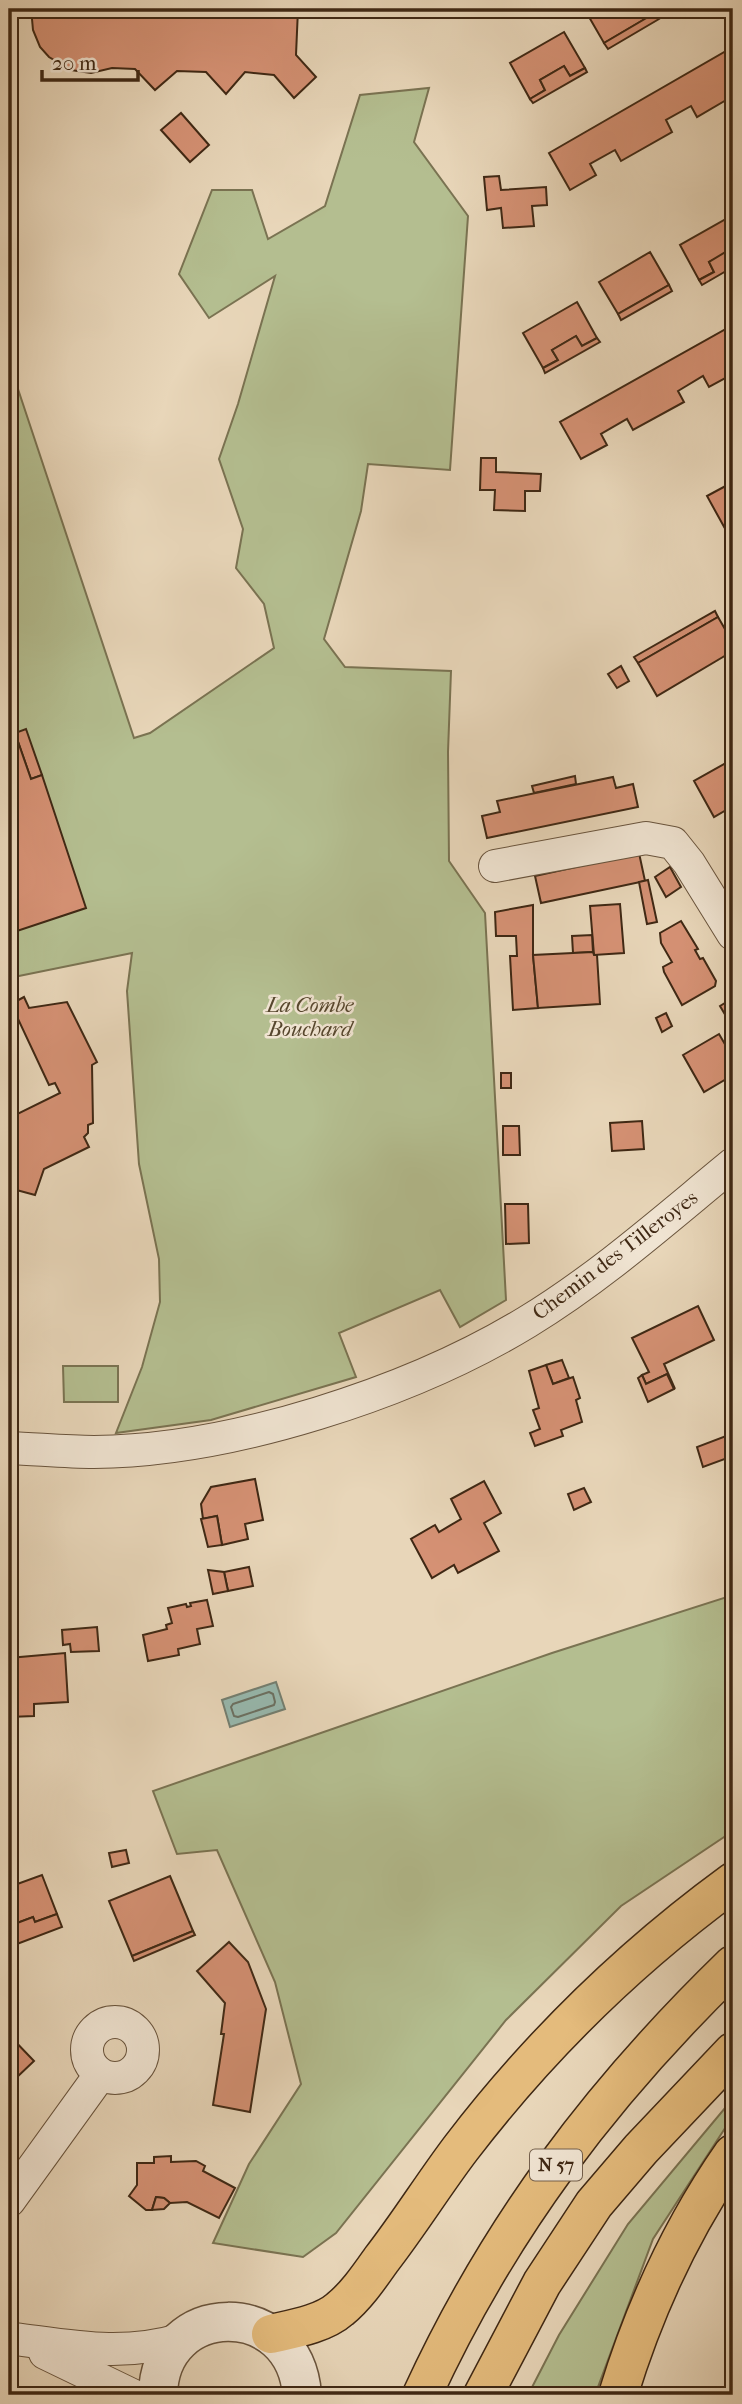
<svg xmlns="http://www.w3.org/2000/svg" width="742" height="2404" viewBox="0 0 742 2404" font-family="'IM FELL French Canon',serif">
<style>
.green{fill:#b4be90;stroke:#7a7352;stroke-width:2}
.water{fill:#97b9af;stroke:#747f71;stroke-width:2}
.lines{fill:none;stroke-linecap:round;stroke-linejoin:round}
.shore{stroke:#6b7062;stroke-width:2}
.building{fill:#d59174;stroke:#3f2814;stroke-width:2}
.minor-casing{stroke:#69543d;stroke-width:34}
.tertiary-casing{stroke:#69543d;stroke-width:41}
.trunk-casing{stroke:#3f2814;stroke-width:41}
.minor{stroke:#f0e4d2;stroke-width:32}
.tertiary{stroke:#f0e4d2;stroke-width:38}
.trunk{stroke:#e4bb7c;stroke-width:38}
.labels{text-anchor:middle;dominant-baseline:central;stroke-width:5;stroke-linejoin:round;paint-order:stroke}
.shield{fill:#f0e4d2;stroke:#74604d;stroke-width:2}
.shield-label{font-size:19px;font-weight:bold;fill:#3f2814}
.park-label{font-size:21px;font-style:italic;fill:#56462d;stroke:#f0e4d2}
.street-label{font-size:21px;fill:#3f2814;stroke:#f0e4d2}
</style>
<rect width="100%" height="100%" fill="#e8d6b9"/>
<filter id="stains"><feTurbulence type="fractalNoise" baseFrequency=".00286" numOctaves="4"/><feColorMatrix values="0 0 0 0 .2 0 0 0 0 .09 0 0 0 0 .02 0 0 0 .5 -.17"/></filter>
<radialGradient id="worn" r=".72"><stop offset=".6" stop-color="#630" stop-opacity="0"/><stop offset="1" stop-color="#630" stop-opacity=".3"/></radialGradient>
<g class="green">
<polygon points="429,88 414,142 468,216 450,470 368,464 361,511 324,639 345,667 451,671 448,752 449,861 485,913 506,1300 460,1327 440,1290 339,1333 356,1377 211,1420 116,1433 142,1367 160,1302 159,1259 139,1164 127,991 132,953 9,978 9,362 134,738 150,733 274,648 264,604 236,568 243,529 219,459 238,404 275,276 209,318 179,274 212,190 252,190 268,239 325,206 360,95"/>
<polygon points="63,1366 118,1366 118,1402 64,1402"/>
<polygon points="733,1595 733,1831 621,1906 506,2020 336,2233 303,2257 213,2243 249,2164 301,2084 275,1982 217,1850 177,1854 153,1791 552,1653"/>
<polygon points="725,2108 731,2119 653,2239 595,2395 528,2395 559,2335 628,2224"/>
</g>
<polygon class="water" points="276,1682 285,1709 230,1727 222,1700"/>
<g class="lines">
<polygon class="shore" points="269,1692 273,1694 275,1702 274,1705 238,1717 234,1716 231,1707 233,1704"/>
</g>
<g class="building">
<polygon points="298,9 296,55 316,77 294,98 274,75 245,72 226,94 206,72 177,71 155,90 135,69 112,68 91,73 71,70 49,57 40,47 33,30 32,19 32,9"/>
<polygon points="588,9 653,9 655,13 604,43 585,10"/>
<polygon points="655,13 659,19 608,49 604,43"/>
<polygon points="564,32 585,68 570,76 564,66 540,80 545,90 530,99 510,63"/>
<polygon points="733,47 733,96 697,117 691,106 666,120 672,132 621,161 615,150 590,164 596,175 570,190 549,153"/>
<polygon points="564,66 570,76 585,68 587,72 533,103 530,99 545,90 540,80"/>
<polygon points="181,113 209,145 190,162 161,130"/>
<polygon points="499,176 501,190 546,187 547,205 532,206 534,226 503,228 501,208 487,210 484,177"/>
<polygon points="733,215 733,250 709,262 714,272 699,280 680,245"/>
<polygon points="732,248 733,267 702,285 699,280 714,272 709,262"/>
<polygon points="650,252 669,285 618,314 599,282"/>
<polygon points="669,285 672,291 621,320 618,314"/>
<polygon points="577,302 597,338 582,346 576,336 552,350 558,360 543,368 523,333"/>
<polygon points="733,325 733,374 709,387 703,376 678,391 684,402 633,430 627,419 601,434 607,445 581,459 560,422"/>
<polygon points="576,336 582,346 597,338 600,342 545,373 543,368 558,360 552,350"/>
<polygon points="481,458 496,458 496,472 541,474 540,491 525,491 525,511 494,510 495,490 480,490"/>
<polygon points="733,482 733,543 707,496"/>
<polygon points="715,611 718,617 638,663 634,657"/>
<polygon points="718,617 733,643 733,651 657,696 638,663"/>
<polygon points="621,666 629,681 617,688 608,674"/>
<polygon points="26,729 42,775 31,779 15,733"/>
<polygon points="15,733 31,779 42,775 86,908 14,932 9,916 9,735"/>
<polygon points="733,759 733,806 714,817 694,781"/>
<polygon points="575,776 576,784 534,793 532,786"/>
<polygon points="613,777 616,788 633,784 638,807 487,838 482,816 500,812 497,801"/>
<polygon points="639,853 645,881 541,903 535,876"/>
<polygon points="670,867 681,887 666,897 655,877"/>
<polygon points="648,880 657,922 647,924 639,882"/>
<polygon points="620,904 624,953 594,955 590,906"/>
<polygon points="533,905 533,955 538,1008 513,1010 510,956 517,956 516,936 496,936 495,912"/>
<polygon points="681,921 698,949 695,950 700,959 703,958 716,981 715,986 682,1005 664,972 663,967 672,962 661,943 660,933"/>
<polygon points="592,935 593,952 573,953 572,936"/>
<polygon points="593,952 594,955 597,955 600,1004 538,1008 533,955"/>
<polygon points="24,997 29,1008 67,1002 97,1062 92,1065 93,1123 88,1125 88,1133 84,1137 89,1147 44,1169 35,1195 9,1188 9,1118 60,1093 55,1083 49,1085 11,1004"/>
<polygon points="733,998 733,1028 720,1006"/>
<polygon points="666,1013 672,1026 662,1032 656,1018"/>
<polygon points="719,1034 733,1058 733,1075 704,1092 683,1055"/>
<rect x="501" y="1073" width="10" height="15"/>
<polygon points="642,1121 644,1149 612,1151 610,1123"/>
<polygon points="503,1126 519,1126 520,1155 503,1155"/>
<polygon points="505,1204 528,1204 529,1243 506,1244"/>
<polygon points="698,1306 714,1340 664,1364 675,1389 667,1374 646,1384 642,1375 649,1372 632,1338"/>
<polygon points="562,1360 569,1378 553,1384 546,1365"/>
<polygon points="546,1365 553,1384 573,1377 580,1398 576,1400 582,1422 561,1430 563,1436 535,1446 530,1433 540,1429 533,1410 539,1408 529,1371"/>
<polygon points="667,1374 674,1389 648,1402 638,1378 642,1375 646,1384"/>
<polygon points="726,1436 733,1456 703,1467 697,1447"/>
<polygon points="255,1479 263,1520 245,1524 248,1539 222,1545 217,1516 203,1519 201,1504 211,1487"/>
<polygon points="484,1481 501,1513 484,1523 499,1551 458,1573 454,1565 432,1578 411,1539 435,1525 439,1532 461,1519 451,1499"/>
<polygon points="584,1488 591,1502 574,1510 568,1494"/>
<polygon points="217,1516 222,1545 208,1547 201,1519"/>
<polygon points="249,1567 253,1586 228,1591 224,1572"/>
<polygon points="208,1570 224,1572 228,1591 213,1594"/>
<polygon points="207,1600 213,1626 197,1629 200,1644 178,1649 179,1655 148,1661 143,1635 167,1629 166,1625 172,1623 168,1608 186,1604 187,1607 191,1606 190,1603"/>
<polygon points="97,1627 99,1651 71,1652 70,1644 63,1645 62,1630"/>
<polygon points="65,1653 68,1702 34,1704 34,1716 9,1717 9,1658"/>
<polygon points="126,1850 129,1863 112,1867 109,1853"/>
<polygon points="42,1875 57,1914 35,1922 33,1917 9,1926 9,1887"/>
<polygon points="170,1876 193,1931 132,1956 109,1901"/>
<polygon points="57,1914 62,1927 9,1947 9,1926 33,1917 35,1922"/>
<polygon points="193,1931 195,1935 134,1961 132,1956"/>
<polygon points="229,1942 248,1962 266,2009 250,2112 213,2105 224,2034 221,2034 225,2003 197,1971"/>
<polygon points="9,2035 34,2061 14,2080 9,2077"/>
<polygon points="171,2156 171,2162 196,2161 205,2166 203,2171 235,2188 219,2218 187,2202 170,2203 164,2198 156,2197 152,2210 146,2210 129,2196 137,2185 137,2163 154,2163 154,2157"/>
<polygon points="156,2197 164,2198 170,2203 164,2209 152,2210"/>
</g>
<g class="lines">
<defs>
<g id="minor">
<polyline points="495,866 646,838 673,843 689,863 733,934"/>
<path d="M9,1448C37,1449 65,1452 94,1452C231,1451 410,1393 527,1322C601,1277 667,1218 733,1164"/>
<circle cx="115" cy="2050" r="28"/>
<polyline points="9,2201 100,2075"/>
<path d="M15,2339C76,2347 122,2357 183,2339"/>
<polyline points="45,2353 132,2395"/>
</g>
<path id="tertiary" d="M158,2395C159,2299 295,2296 302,2395"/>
<g id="trunk">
<path d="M271,2334C293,2329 323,2324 340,2309C356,2296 369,2277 381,2260C409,2224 433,2185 461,2148C539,2046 629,1958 733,1882"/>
<path d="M422,2395C499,2228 601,2093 733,1965"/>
<polyline points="483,2395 542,2283 594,2204 641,2149 733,2052"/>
<path d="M618,2395C644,2310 682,2227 733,2154"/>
</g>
</defs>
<use href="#minor" class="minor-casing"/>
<use href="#tertiary" class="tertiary-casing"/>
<use href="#trunk" class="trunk-casing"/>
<use href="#minor" class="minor"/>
<use href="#tertiary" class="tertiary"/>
<use href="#trunk" class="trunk"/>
</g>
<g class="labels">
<rect class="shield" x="530" y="2149.5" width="52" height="31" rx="5"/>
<g class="shield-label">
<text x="556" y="2165">N 57</text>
</g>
<g class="park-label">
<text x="310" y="1005">La Combe<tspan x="310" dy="24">Bouchard</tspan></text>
</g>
<g class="street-label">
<text transform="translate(615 1255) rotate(-37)">Chemin des Tilleroyes</text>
</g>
</g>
<rect width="742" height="2404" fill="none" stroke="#e8d6b9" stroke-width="35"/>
<rect x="10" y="10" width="721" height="2383" fill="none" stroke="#3f2814" stroke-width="3.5"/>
<rect x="18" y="18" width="707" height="2369" fill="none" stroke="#3f2814" stroke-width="2"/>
<path d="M42 70v10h96v-10" fill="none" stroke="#3f2814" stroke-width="3.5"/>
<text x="52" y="70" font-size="21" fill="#3f2814" stroke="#f0e4d2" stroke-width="5" paint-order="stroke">20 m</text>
<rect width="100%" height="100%" filter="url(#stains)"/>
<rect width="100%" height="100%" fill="url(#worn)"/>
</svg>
